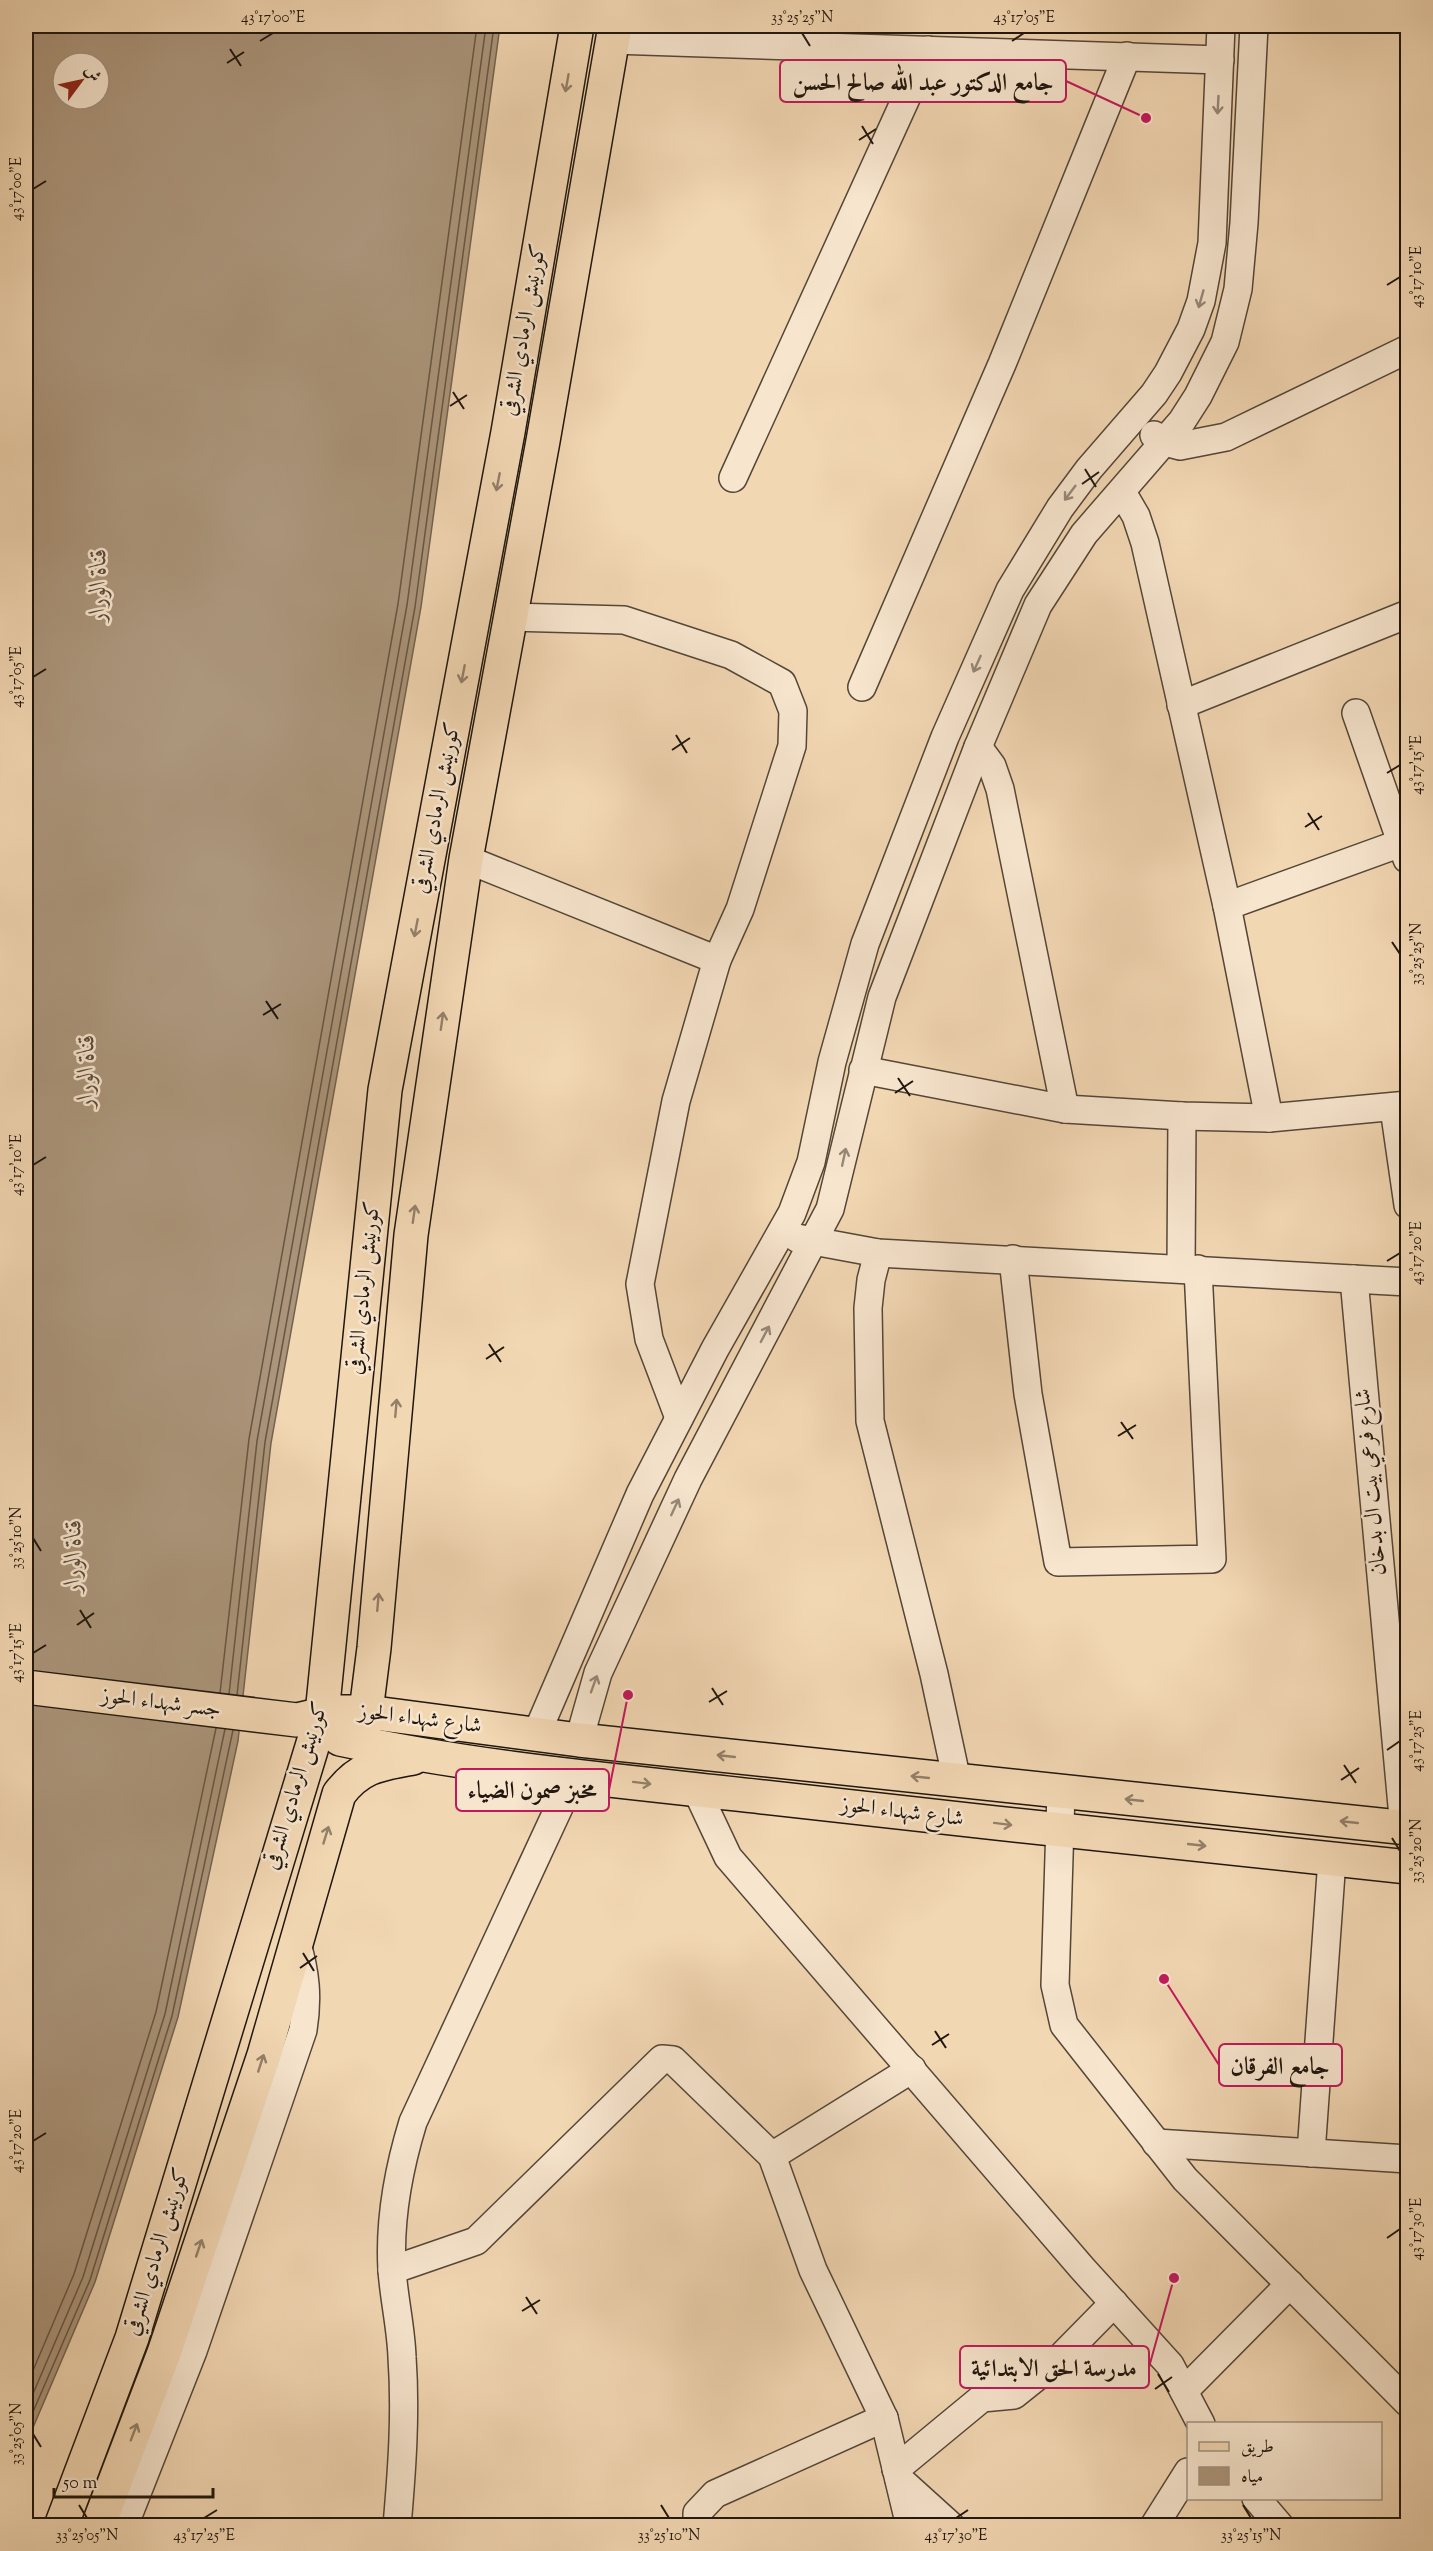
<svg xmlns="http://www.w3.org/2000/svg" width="1433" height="2551" viewBox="0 0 1433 2551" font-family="'Sorts Mill Goudy',Amiri,serif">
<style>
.water{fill:#ab957b;stroke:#73624f;stroke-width:1.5;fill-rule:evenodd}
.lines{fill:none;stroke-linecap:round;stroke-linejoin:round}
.shore{stroke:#665644;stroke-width:1.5}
.minor-casing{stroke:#544637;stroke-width:30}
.major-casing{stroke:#20160e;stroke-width:36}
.minor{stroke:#f7e5ce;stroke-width:27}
.major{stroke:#f2d7b3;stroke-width:33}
.oneway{stroke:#948069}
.oneway2{stroke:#968878}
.ticks{fill:none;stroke:#20160e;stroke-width:2}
.labels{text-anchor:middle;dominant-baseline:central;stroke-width:5;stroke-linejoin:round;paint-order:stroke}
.street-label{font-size:22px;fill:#20160e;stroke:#f7e5ce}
.water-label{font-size:24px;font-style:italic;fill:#58493a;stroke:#f7e5ce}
.leader{fill:none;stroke:#c2185b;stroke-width:2}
.callout-dot{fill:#c2185b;stroke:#f7e5ce;stroke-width:2}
.callout{fill:#f7e5ce;stroke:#c2185b;stroke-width:2}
.callout-label{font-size:24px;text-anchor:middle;font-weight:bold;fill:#20160e}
.neatline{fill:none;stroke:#20160e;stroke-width:2}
.ticks-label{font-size:15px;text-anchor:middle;fill:#20160e}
</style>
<rect width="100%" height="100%" fill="#f2d7b3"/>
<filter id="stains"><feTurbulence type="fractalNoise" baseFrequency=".00333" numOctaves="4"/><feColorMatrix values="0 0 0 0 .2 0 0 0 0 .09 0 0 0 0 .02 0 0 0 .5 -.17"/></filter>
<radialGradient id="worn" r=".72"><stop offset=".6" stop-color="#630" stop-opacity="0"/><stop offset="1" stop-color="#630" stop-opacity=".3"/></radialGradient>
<path class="water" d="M26,26H500L421,607L271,1443L238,1741L178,2017L95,2282L26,2444ZM63,63H99V99H63Z"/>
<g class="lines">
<g class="shore">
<polyline points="220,1693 249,1439 398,604 477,26"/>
<polyline points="229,1694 257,1441 407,605 486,26"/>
<polyline points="237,1695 265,1442 415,607 494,26"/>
<polyline points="26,2387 74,2274 156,2012 216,1728"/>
<polyline points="26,2410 83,2277 165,2014 225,1729"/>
<polyline points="26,2428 90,2280 172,2016 233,1730"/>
</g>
<defs>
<g id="minor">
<polyline points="613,40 1220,60"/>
<polyline points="1154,435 1165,442 1180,446 1226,437 1408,349"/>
<polyline points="733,478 928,50"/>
<polyline points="1122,492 1136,516 1145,543 1227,906 1269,1118"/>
<polyline points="509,617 624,620 731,655 782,683 793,711 792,746 740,909 717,960 676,1101 640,1284 649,1339 679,1418"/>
<polyline points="862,687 1002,364 1127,56"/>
<polyline points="1181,705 1408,614"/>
<polyline points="1356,713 1407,859"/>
<polyline points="978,747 992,766 1000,789 1065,1109"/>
<polyline points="466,859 717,960"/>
<polyline points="1227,906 1401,843"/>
<polyline points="863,1070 1065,1109 1182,1116 1269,1118 1408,1105"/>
<polyline points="1394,1108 1408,1205"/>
<polyline points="797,1238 878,1253 1408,1282"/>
<polyline points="878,1253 871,1280 868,1308 870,1421 934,1674 957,1781"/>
<polyline points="1013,1259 1028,1394 1058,1562 1212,1559 1198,1269"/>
<polyline points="1181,1269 1182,1116"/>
<polyline points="1354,1279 1404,1828"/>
<polyline points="536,1735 640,1494 715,1349 792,1213 811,1162 832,1062 865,944 945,737 1010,590 1060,508 1089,469 1154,394 1168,373 1191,329 1201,301 1212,243 1221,26"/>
<polyline points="579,1740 598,1673 688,1479 830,1209 882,997 978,747 1038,605 1084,534 1182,421 1198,396 1225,342 1238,289 1244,223 1254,26"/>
<polyline points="696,1789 728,1857 1082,2268 1170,2365 1201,2424"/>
<polyline points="1061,1792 1055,1985 1064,2025 1185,2179 1408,2403"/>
<polyline points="1156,2143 1408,2159"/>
<polyline points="1311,2153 1332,1859"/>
<polyline points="772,2156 912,2069"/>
<polyline points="392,2270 476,2241 662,2059 673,2060 772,2156 813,2270 884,2418 910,2526"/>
<polyline points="1184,2391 1290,2284"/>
<polyline points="896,2469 982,2398 1014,2395 1059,2359 1114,2303"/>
<polyline points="899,2479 951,2526"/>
<polyline points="1256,2498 1280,2526"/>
<path d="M124,2526L193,2351L303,2030C308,1998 306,1973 296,1941"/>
<path d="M397,2526C402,2469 406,2413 402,2357C401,2328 394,2299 392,2270C389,2219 398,2171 413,2122L574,1775"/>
<polyline points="697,2526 697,2513 715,2494 884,2418"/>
<polyline points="1154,2526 1188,2472"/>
</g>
<g id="major">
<polyline points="26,1687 297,1720 331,1712 367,1712 579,1740 1408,1828"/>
<path d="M340,1739C479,1769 622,1781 763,1797C978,1821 1192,1845 1408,1867"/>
<polyline points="362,1743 374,1648 411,1235 466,859 543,441 615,26"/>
<polyline points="61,2526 132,2338 322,1714 385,1090 508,432 577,26"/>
<path d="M98,2526L164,2353L264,2055L339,1794C360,1766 380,1764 413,1758"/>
</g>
</defs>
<use href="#minor" class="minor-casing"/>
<use href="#major" class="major-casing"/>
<use href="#minor" class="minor"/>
<use href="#major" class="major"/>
</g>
<defs><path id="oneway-shaft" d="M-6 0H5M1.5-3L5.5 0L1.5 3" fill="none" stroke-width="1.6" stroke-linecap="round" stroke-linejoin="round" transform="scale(1.5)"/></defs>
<g class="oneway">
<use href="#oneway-shaft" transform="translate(567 83) rotate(100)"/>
<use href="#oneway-shaft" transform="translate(498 482) rotate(101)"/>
<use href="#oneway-shaft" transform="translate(463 674) rotate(101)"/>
<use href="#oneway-shaft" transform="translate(416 928) rotate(101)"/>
<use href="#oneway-shaft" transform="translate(442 1021) rotate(-82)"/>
<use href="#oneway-shaft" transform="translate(414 1214) rotate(-82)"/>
<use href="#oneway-shaft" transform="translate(396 1408) rotate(-85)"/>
<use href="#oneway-shaft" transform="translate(378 1602) rotate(-85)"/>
<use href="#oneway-shaft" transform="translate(726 1756) rotate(-174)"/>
<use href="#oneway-shaft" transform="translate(920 1777) rotate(-174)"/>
<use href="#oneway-shaft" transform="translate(642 1783) rotate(7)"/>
<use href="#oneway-shaft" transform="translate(1134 1800) rotate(-174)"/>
<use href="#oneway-shaft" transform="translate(1349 1822) rotate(-174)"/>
<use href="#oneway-shaft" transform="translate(1003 1824) rotate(7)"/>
<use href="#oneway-shaft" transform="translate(326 1835) rotate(-73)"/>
<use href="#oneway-shaft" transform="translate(1197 1845) rotate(6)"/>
<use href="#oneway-shaft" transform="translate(261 2063) rotate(-72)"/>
<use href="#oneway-shaft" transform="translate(199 2248) rotate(-71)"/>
<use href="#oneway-shaft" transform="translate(134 2432) rotate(-69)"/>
</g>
<g class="oneway2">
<use href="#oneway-shaft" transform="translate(1218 105) rotate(93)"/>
<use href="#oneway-shaft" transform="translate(1201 299) rotate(106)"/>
<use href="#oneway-shaft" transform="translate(1070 493) rotate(127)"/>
<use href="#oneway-shaft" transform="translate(977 664) rotate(114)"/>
<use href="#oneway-shaft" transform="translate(844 1157) rotate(-78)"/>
<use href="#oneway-shaft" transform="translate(765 1334) rotate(-62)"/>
<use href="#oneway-shaft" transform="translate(675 1507) rotate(-65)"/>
<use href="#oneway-shaft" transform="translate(594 1684) rotate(-70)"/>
</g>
<path class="ticks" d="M802,33L810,46M260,41L273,33M1012,41L1024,33M230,49L241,66M227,63L244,52M862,126L873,144M859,140L876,129M33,189L46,181M1387,285L1400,277M453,392L464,409M450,406L467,395M1085,469L1096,487M1082,484L1099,472M33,677L46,669M676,735L687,753M672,750L690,738M1387,773L1400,765M1308,813L1319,830M1305,827L1322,816M1392,942L1400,954M266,1001L278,1019M263,1015L281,1004M898,1078L910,1096M895,1093L913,1081M33,1165L46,1157M1387,1261L1400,1253M489,1344L501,1362M486,1359L504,1347M1121,1422L1133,1439M1118,1436L1136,1425M33,1538L41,1551M80,1610L91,1628M77,1625L94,1613M33,1653L46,1645M712,1688L723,1705M709,1702L727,1691M1387,1750L1400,1741M1344,1765L1356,1783M1341,1780L1359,1768M1392,1838L1400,1851M303,1953L314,1971M300,1968L317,1956M935,2031L946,2048M932,2045L949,2034M33,2141L46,2133M1387,2238L1400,2229M526,2297L537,2314M522,2311L540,2300M1158,2374L1169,2392M1155,2389L1172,2377M33,2434L41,2447M79,2505L87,2518M661,2505L669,2518M1243,2505L1251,2518M204,2518L217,2510M956,2518L968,2510"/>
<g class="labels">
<g class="street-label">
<text transform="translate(525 330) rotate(-80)">كورنيش الرمادي الشرقي</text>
<text transform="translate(438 808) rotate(-79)">كورنيش الرمادي الشرقي</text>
<text transform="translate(365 1288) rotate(-84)">كورنيش الرمادي الشرقي</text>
<text transform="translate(1372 1482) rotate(-95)">شارع فرعي بيت ال بدخان</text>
<text transform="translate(161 1704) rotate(7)">جسر شهداء الحوز</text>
<text transform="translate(420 1720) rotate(7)">شارع شهداء الحوز</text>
<text transform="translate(297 1786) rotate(-73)">كورنيش الرمادي الشرقي</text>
<text transform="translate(902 1813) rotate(7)">شارع شهداء الحوز</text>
<text transform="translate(158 2252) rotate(-73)">كورنيش الرمادي الشرقي</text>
</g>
<g class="water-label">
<text transform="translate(99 585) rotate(-89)">قناة الورار</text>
<text transform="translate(87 1071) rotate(-89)">قناة الورار</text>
<text transform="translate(74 1556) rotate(-89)">قناة الورار</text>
</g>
</g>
<path class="leader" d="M1146 118L1066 81M628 1695L609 1790M1164 1979L1219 2065M1174 2278L1149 2367"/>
<g class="callout-dot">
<circle cx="1146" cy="118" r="6"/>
<circle cx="628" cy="1695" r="6"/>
<circle cx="1164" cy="1979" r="6"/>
<circle cx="1174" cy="2278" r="6"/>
</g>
<g class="callout">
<rect x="780" y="60" width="286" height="42" rx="6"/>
<rect x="456" y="1769" width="153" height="42" rx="6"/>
<rect x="1219" y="2044" width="123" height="42" rx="6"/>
<rect x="960" y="2346" width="189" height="42" rx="6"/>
</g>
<g class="callout-label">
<text x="923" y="90">جامع الدكتور عبد الله صالح الحسن</text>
<text x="532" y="1798">مخبز صمون الضياء</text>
<text x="1280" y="2074">جامع الفرقان</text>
<text x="1054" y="2376">مدرسة الحق الابتدائية</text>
</g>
<rect width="1433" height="2551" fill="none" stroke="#f2d7b3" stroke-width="66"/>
<rect x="1187" y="2422" width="195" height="78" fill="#f7e5ce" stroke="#a19281" stroke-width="1.5"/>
<rect x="1199" y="2442" width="30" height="9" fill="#f2d7b3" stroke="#a19281" stroke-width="1.5"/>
<text x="1241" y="2452" font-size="18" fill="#20160e">طريق</text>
<rect x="1199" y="2467" width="30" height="18" fill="#ab957b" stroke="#a19281" stroke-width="1.5"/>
<text x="1241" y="2482" font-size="18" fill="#20160e">مياه</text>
<g transform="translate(81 81) rotate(57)"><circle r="28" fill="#f7e5ce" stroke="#a19281" stroke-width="1.5"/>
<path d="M0-4.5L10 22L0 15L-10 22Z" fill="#8f2418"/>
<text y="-9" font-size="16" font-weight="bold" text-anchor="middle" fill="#20160e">ش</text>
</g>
<path d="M54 2488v9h159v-9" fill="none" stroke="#20160e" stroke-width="3"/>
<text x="63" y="2488" font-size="18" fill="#20160e" stroke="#f7e5ce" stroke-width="4.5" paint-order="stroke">50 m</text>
<rect x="33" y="33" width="1367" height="2485" class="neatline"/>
<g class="ticks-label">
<text x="273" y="22">43°17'00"E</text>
<text x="802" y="22">33°25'25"N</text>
<text x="1024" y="22">43°17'05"E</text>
<text transform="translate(16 189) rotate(-90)" y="5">43°17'00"E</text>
<text transform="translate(1416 277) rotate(-90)" y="5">43°17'10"E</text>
<text transform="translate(16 677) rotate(-90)" y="5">43°17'05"E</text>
<text transform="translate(1416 765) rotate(-90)" y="5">43°17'15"E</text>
<text transform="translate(1416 954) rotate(-90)" y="5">33°25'25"N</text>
<text transform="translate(16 1165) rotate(-90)" y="5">43°17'10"E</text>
<text transform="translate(1416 1253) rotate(-90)" y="5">43°17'20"E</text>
<text transform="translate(16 1538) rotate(-90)" y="5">33°25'10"N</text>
<text transform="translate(16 1653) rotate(-90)" y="5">43°17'15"E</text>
<text transform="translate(1416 1741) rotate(-90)" y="5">43°17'25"E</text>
<text transform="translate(1416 1851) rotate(-90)" y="5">33°25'20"N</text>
<text transform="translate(16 2141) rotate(-90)" y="5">43°17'20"E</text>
<text transform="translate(1416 2229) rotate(-90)" y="5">43°17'30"E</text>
<text transform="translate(16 2434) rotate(-90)" y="5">33°25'05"N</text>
<text x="87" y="2540">33°25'05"N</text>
<text x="204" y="2540">43°17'25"E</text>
<text x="669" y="2540">33°25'10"N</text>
<text x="956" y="2540">43°17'30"E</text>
<text x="1251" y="2540">33°25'15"N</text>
</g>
<rect width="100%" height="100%" filter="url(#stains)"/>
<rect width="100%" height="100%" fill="url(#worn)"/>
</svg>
